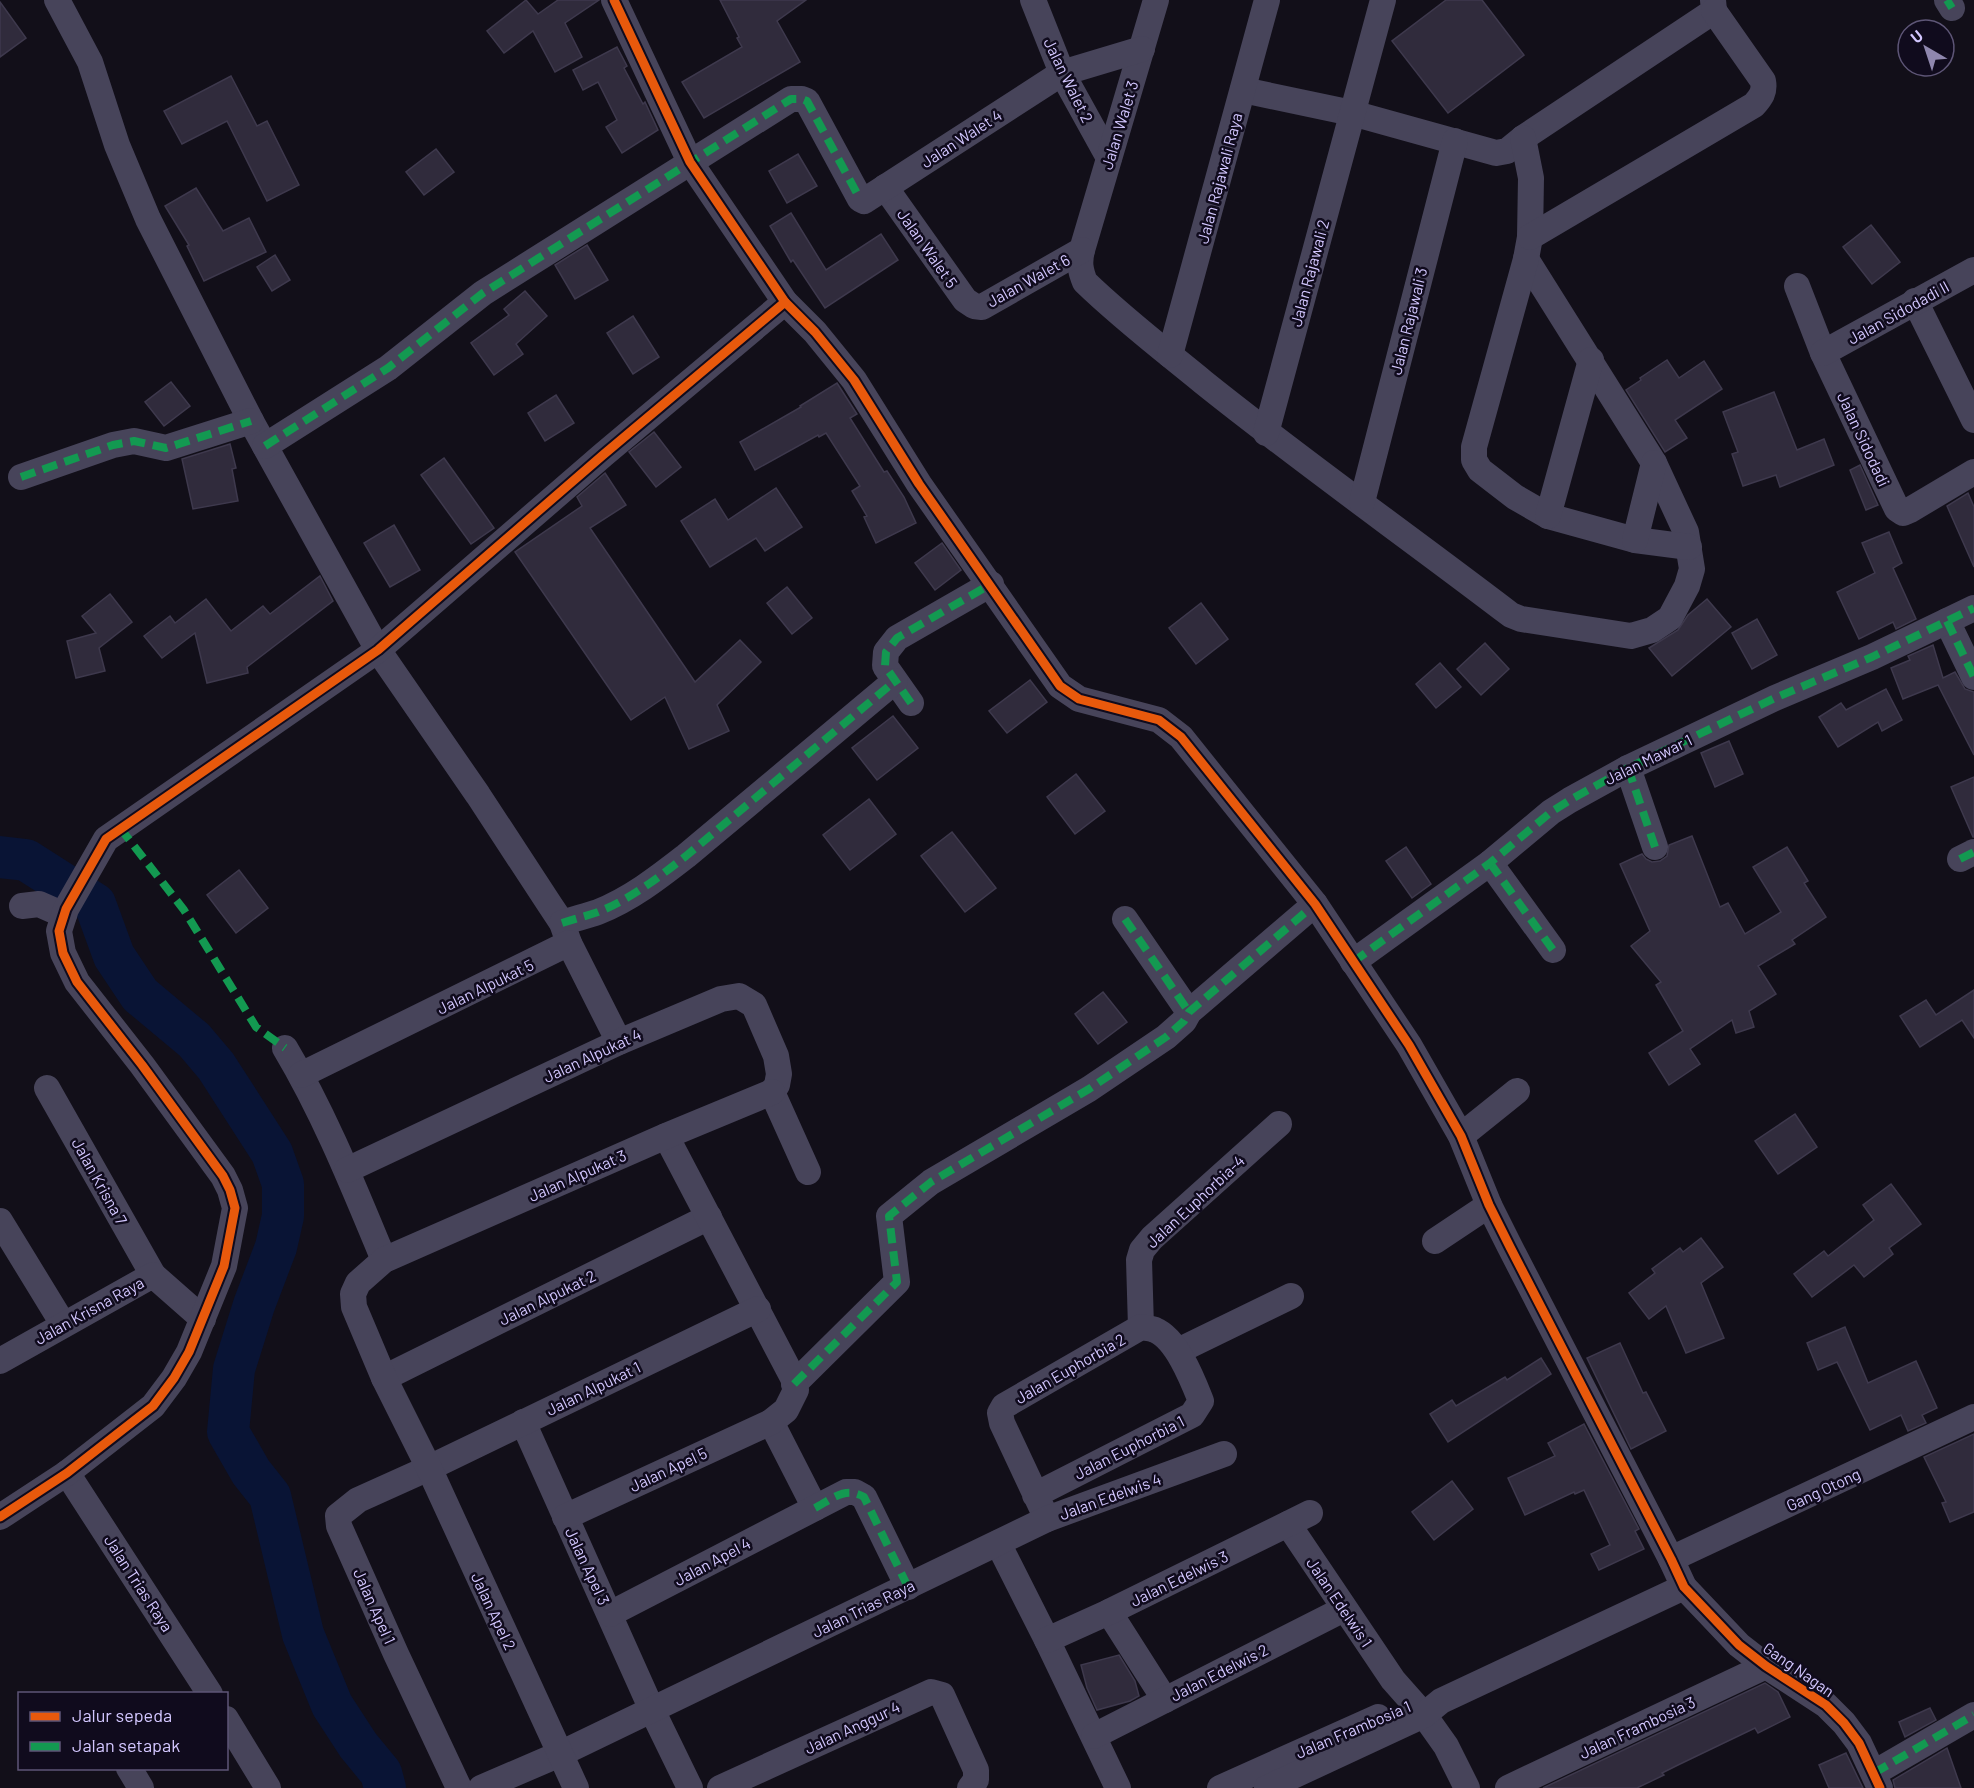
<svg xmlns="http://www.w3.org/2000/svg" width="1974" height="1788" viewBox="0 0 1974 1788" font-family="Barlow,sans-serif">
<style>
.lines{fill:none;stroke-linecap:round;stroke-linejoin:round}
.river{stroke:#091435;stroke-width:42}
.building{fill:#302b3c;stroke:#3e394d;stroke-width:1.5}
.minor{stroke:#47445a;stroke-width:26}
.quiet{stroke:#139951;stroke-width:8;stroke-dasharray:15 8;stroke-linecap:butt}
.cycleway-casing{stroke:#100b1d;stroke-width:13}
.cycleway{stroke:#e8590c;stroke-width:9}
.labels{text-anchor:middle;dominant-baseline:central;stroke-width:5;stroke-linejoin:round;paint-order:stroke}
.street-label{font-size:16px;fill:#d3c7ff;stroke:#100b1d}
</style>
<rect width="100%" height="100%" fill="#120f19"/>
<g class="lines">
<polyline class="river" points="0,857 26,860 95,904 114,956 140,995 194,1040 216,1066 272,1153 283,1184 283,1216 276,1247 254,1305 234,1369 228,1432 251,1472 270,1496 303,1634 332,1705 358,1745 381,1773 385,1788"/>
</g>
<g class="building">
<polygon points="526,0 538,14 558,0 599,0 565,23 582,57 555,72 533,31 504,53 487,31"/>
<polygon points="720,0 806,0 777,21 800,62 704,118 682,82 742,47 737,38 739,37"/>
<polygon points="1446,0 1482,0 1524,55 1448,113 1392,41"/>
<polygon points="0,2 26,38 0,57"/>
<polygon points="617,47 627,66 624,68 643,104 645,102 658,130 622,153 606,127 617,120 598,82 583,90 573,70"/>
<polygon points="231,76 257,126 267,121 299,185 267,201 227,121 182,144 164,111"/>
<polygon points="436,149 454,172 424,195 406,172"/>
<polygon points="798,154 817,186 787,203 769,171"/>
<polygon points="196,188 223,231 249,218 266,252 204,281 187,246 189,245 165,206"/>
<polygon points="791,213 826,270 881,234 898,260 825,308 793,260 791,262 770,226"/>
<polygon points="1871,225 1900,262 1872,284 1843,247"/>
<polygon points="587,245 608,280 575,299 555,265"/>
<polygon points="275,255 290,280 272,291 257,267"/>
<polygon points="525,291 547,316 516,344 523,354 494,375 471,343 509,315 504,309"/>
<polygon points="633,316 659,357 633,374 607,333"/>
<polygon points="1667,360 1679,378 1704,361 1722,389 1675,420 1687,438 1665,452 1626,390 1641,380 1640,378"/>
<polygon points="171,382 190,406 164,426 145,402"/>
<polygon points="837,383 857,414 850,418 884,472 887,471 904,497 916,523 876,543 864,517 867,516 852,491 860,486 826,433 819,437 818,435 755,470 740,442 801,407 800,406"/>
<polygon points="1774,392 1797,450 1824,439 1834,465 1780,487 1776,475 1743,486 1732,454 1738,452 1723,412"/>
<polygon points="556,395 574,423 545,441 528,413"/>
<polygon points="654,432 681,467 656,487 629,452"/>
<polygon points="230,444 236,468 232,469 238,501 193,509 182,459"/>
<polygon points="444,458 494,528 471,544 421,475"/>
<polygon points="1860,465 1878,505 1866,510 1850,470"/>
<polygon points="605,473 626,505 590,528 695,682 740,640 761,662 717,705 729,731 689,749 665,697 631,720 515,552 582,506 577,497"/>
<polygon points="776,488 802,527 765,551 756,538 710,567 681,521 715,499 728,520"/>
<polygon points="1968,493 1974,507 1974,567 1947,506"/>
<polygon points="394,525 420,570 390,587 364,543"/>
<polygon points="1889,532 1902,563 1893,568 1916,619 1896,629 1893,622 1859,639 1837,592 1875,573 1862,543"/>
<polygon points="942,543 961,570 935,590 915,563"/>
<polygon points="320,576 333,601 247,667 248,673 207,683 195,633 162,658 144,636 170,616 175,623 206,599 231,631 263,606 270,614"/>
<polygon points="787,587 812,618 792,634 767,603"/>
<polygon points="110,594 132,622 99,648 105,671 76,678 67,641 96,633 82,616"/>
<polygon points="1707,599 1731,627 1672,676 1649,648 1678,630 1688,615"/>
<polygon points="1201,603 1228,639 1196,664 1169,628"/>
<polygon points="1757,619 1777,655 1752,669 1732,633"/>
<polygon points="1485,643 1509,669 1481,695 1457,669"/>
<polygon points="1933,645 1943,678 1955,672 1965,689 1974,692 1974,755 1938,685 1903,699 1891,668 1910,660 1908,656"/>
<polygon points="1440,663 1461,687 1436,708 1416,684"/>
<polygon points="1030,680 1047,702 1007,733 989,711"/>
<polygon points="1886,689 1902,720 1882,731 1878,722 1838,747 1819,717 1841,703 1846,710"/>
<polygon points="893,716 918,748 877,780 852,748"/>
<polygon points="1729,741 1743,774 1715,787 1701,753"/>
<polygon points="1076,774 1105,811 1075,834 1047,797"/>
<polygon points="1974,777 1974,837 1973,837 1951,787"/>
<polygon points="869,799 896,834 850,870 823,835"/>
<polygon points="952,832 996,888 965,912 921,856"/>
<polygon points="1692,836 1720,907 1728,903 1745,934 1781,912 1753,867 1787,847 1808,881 1804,883 1826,917 1792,940 1795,944 1758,966 1776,994 1749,1011 1754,1027 1736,1033 1732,1020 1690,1049 1700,1064 1669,1085 1649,1053 1683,1031 1656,985 1661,982 1631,946 1650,931 1620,864 1642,854 1646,859 1652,862 1660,861 1667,856 1669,845"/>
<polygon points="1406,847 1431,884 1412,898 1386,861"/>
<polygon points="239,870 268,908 236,933 207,895"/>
<polygon points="1974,990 1974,1038 1962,1020 1920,1047 1900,1016 1926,1000 1936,1015"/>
<polygon points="1103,992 1127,1022 1098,1044 1075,1014"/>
<polygon points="1795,1114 1817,1147 1778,1174 1755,1141"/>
<polygon points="1891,1184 1921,1224 1889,1248 1893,1254 1864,1277 1854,1265 1812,1297 1794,1274 1824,1251 1828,1256 1874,1220 1863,1205"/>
<polygon points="1701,1238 1723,1267 1701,1283 1724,1338 1686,1353 1666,1306 1649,1319 1629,1293 1655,1273 1652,1269 1680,1248 1683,1252"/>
<polygon points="1845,1327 1868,1383 1916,1361 1937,1408 1922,1415 1926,1423 1908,1431 1901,1415 1870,1430 1837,1362 1818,1370 1807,1343"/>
<polygon points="1620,1343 1643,1393 1646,1392 1666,1431 1631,1449 1587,1358"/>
<polygon points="1541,1358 1551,1374 1448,1442 1430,1414 1452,1400 1456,1406 1505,1377 1507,1380"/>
<polygon points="1584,1424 1639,1529 1635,1531 1644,1549 1599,1570 1591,1554 1610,1545 1584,1490 1575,1494 1574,1492 1525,1515 1508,1478 1555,1456 1548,1443"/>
<polygon points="1974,1434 1974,1512 1950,1522 1942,1503 1946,1502 1924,1457"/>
<polygon points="1452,1481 1473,1509 1434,1540 1412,1512"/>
<polygon points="1119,1655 1135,1681 1139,1696 1130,1701 1097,1710 1087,1688 1081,1665"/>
<polygon points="1765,1683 1778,1692 1790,1717 1758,1733 1755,1728 1678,1765 1662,1773 1664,1775 1637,1788 1543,1788"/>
<polygon points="1930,1708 1936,1720 1905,1737 1899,1722"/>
<polygon points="1947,1748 1961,1788 1895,1788 1893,1780"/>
<polygon points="1846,1753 1860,1782 1863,1788 1829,1788 1819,1765"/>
</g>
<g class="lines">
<g class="minor">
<polyline points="57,0 90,62 117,145 148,219 251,421 378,650 478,795 550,905 562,923 569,943"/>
<polyline points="614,0 690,162 785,302 815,332 854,380 919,484 1060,686 1079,699 1159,720 1181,737 1315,904 1409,1045 1461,1136 1489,1205 1510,1247 1671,1559 1684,1587 1739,1645 1766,1666 1826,1705 1844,1723 1859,1743 1880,1788"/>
<polyline points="1033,0 1062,73 1109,158"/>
<path d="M1156,0L1082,250C1079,262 1080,270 1085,282C1122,318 1164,350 1203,382C1304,463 1409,537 1511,615L1521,619L1631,636L1652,630L1670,618L1687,586L1692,569L1686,532L1654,463L1526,259"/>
<polyline points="1947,0 1952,8"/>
<polyline points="1243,90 1352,113 1496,153 1507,151 1523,138 1714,11 1713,0"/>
<polyline points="1523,138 1531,178 1530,237 1526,259 1474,447 1474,460 1480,470 1515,497 1548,516 1635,540 1689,547"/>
<polyline points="885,187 965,300 974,306 982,307 1082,250"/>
<path d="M1530,237L1754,105C1761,97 1765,92 1763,81L1714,11"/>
<polyline points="1797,286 1823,353 1897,509 1903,513 1910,510 1974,472"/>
<polyline points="1915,301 1974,420"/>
<polyline points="1823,353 1974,270"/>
<polyline points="1170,355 1267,0"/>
<polyline points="1266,433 1383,0"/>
<polyline points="265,446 388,368 483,293 791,99 802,99 807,101 860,199 864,201 1062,73 1142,49"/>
<polyline points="21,477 113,445 134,441 166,448 251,421"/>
<polyline points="1362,502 1455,141"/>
<polyline points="1548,516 1591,360"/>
<polyline points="1635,540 1654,463"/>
<polyline points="1947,621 1974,677"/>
<polyline points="911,703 885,666 886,652 897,638 991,584"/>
<polyline points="1628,768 1655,847"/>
<polyline points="1960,859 1974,852"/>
<polyline points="1490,863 1553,950"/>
<polyline points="22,906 39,904 64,915"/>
<polyline points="1125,919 1189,1012"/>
<path d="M562,923C574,919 586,916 598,912C631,899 659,877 686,856L895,681"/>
<polyline points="1353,962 1490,863 1551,812 1570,800 1628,768 1775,698 1872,657 1974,608"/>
<path d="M285,1048C325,1115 354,1188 384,1260"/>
<polyline points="301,1075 569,943 619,1042"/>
<polyline points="47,1088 153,1275"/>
<polyline points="772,1092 808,1172"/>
<polyline points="1461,1136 1517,1091"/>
<polyline points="347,1170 619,1042 721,999 739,996 754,1005 776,1056 779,1074 777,1085 772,1092"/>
<polyline points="0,1221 63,1324"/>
<polyline points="1435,1241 1489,1205"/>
<polyline points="1141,1327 1139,1260 1142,1250 1152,1238 1279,1124"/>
<polyline points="1178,1351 1291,1296"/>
<polyline points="0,1361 153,1275 203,1319"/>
<polyline points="384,1378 709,1217"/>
<polyline points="794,1384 897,1282 889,1216 931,1182 1089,1089 1166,1037 1184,1021 1189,1012 1315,904"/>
<polyline points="523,1422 652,1710 690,1788"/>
<polyline points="771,1422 815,1508"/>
<polyline points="67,1473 210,1694"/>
<path d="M1035,1495L1192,1415L1201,1401C1193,1381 1177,1339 1155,1330C1151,1328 1145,1328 1141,1327L1004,1406L1000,1413L1002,1423L1047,1519"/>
<polyline points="0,1517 67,1473 153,1406 174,1378 189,1352 224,1266 235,1208 230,1190 223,1176 142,1065 77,982 63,953 59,931 66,909 106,839 378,650 603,455 785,302"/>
<polyline points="565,1517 771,1422 786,1410 796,1390 793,1378 666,1136"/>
<polyline points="1288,1524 1393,1680 1424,1715 1446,1746 1467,1788"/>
<polyline points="998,1543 1047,1640 1118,1788"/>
<polyline points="1671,1559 1974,1417"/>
<polyline points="1109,1612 1165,1700"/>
<polyline points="610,1614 846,1492 855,1492 864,1497 908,1587"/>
<polyline points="1047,1640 1109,1612 1310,1513"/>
<polyline points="226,1719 268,1788"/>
<polyline points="1094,1736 1344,1609"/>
<polyline points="129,1768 141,1788"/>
<polyline points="1874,1773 1974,1715"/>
<polyline points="459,1788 396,1654 339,1526 338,1516 358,1500 429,1468 758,1309"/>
<polyline points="481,1788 560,1754 1047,1519 1224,1454"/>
<polyline points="576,1788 429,1468 384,1378 354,1307 353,1294 358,1283 384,1260 666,1136 772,1092"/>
<polyline points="720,1788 931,1692 942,1695 976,1770 976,1780 970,1788"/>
<polyline points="1220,1788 1378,1717"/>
<polyline points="1267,1788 1424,1715 1441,1701 1684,1587"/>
<polyline points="1508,1788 1766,1666"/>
</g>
<g class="quiet">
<polyline points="1947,0 1952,8"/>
<polyline points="265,446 388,368 483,293 791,99 802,99 807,101 860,199"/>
<polyline points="21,477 113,445 134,441 166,448 251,421"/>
<polyline points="1947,621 1974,677"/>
<polyline points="911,703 885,666 886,652 897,638 991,584"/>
<polyline points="1628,768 1655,847"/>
<polyline points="120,828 184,910 256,1027 285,1048"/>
<polyline points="1960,859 1974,852"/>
<polyline points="1490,863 1553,950"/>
<polyline points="1125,919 1189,1012"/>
<path d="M562,923C574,919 586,916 598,912C631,899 659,877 686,856L895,681"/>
<polyline points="1353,962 1490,863 1551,812 1570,800 1628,768 1775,698 1872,657 1974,608"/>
<polyline points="794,1384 897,1282 889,1216 931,1182 1089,1089 1166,1037 1184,1021 1189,1012 1315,904"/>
<path d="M815,1508C832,1499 845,1486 864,1497L908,1587"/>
<polyline points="1874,1773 1974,1715"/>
</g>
<defs>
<g id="cycleway">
<polyline points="614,0 690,162 785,302 815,332 854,380 919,484 1060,686 1079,699 1159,720 1181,737 1315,904 1409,1045 1461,1136 1489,1205 1510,1247 1671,1559 1684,1587 1739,1645 1766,1666 1826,1705 1844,1723 1859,1743 1880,1788"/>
<polyline points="0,1517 67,1473 153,1406 174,1378 189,1352 224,1266 235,1208 230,1190 223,1176 142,1065 77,982 63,953 59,931 66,909 106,839 378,650 603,455 785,302"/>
</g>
</defs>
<use href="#cycleway" class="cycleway-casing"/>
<use href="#cycleway" class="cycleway"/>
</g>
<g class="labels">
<g class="street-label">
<text transform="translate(1069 80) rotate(64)">Jalan Walet 2</text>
<text transform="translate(1119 125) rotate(-73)">Jalan Walet 3</text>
<text transform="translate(961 138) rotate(-33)">Jalan Walet 4</text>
<text transform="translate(1219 178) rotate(-75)">Jalan Rajawali Raya</text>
<text transform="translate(928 248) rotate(55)">Jalan Walet 5</text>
<text transform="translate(1309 273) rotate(-75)">Jalan Rajawali 2</text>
<text transform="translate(1028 280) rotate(-29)">Jalan Walet 6</text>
<text transform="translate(1898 312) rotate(-29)">Jalan Sidodadi II</text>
<text transform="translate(1408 321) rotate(-76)">Jalan Rajawali 3</text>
<text transform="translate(1864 439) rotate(65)">Jalan Sidodadi</text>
<text transform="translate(1648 759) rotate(-26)">Jalan Mawar 1</text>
<text transform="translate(485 986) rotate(-26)">Jalan Alpukat 5</text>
<text transform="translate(592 1055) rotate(-25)">Jalan Alpukat 4</text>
<text transform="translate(577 1175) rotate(-24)">Jalan Alpukat 3</text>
<text transform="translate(100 1181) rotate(61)">Jalan Krisna 7</text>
<text transform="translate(1195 1201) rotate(-43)">Jalan Euphorbia-4</text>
<text transform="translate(547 1297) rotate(-26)">Jalan Alpukat 2</text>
<text transform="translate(89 1310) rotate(-29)">Jalan Krisna Raya</text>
<text transform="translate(1070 1368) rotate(-30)">Jalan Euphorbia 2</text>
<text transform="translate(593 1388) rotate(-26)">Jalan Alpukat 1</text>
<text transform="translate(1129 1447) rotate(-27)">Jalan Euphorbia 1</text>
<text transform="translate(668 1469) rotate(-25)">Jalan Apel 5</text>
<text transform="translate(1823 1489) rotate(-25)">Gang Otong</text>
<text transform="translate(1110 1496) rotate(-20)">Jalan Edelwis 4</text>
<text transform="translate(712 1561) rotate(-28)">Jalan Apel 4</text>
<text transform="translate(588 1566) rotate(65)">Jalan Apel 3</text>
<text transform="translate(1179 1578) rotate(-26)">Jalan Edelwis 3</text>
<text transform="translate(139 1583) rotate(57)">Jalan Trias Raya</text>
<text transform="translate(1340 1602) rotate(56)">Jalan Edelwis 1</text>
<text transform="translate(375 1606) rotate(66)">Jalan Apel 1</text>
<text transform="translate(863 1608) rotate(-26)">Jalan Trias Raya</text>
<text transform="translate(494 1611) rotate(65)">Jalan Apel 2</text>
<text transform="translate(1799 1669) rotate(35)">Gang Nagan</text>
<text transform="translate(1219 1672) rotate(-27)">Jalan Edelwis 2</text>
<text transform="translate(852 1727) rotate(-25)">Jalan Anggur 4</text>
<text transform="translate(1637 1727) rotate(-25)">Jalan Frambosia 3</text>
<text transform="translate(1353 1729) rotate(-23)">Jalan Frambosia 1</text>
</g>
</g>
<rect x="18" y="1692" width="210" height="78" fill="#100b1d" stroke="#5e5677" stroke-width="1.5"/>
<rect x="30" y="1712" width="30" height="9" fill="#e8590c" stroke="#5e5677" stroke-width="1.5"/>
<text x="72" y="1722" font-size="18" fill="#d3c7ff">Jalur sepeda</text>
<rect x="30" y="1742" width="30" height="9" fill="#139951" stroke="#5e5677" stroke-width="1.5"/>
<text x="72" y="1752" font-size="18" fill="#d3c7ff">Jalan setapak</text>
<g transform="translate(1926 48) rotate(321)"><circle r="28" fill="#100b1d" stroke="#5e5677" stroke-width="1.5"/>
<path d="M0-4.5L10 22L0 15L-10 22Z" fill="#8f87ae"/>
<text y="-9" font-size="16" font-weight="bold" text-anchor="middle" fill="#d3c7ff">U</text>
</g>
</svg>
